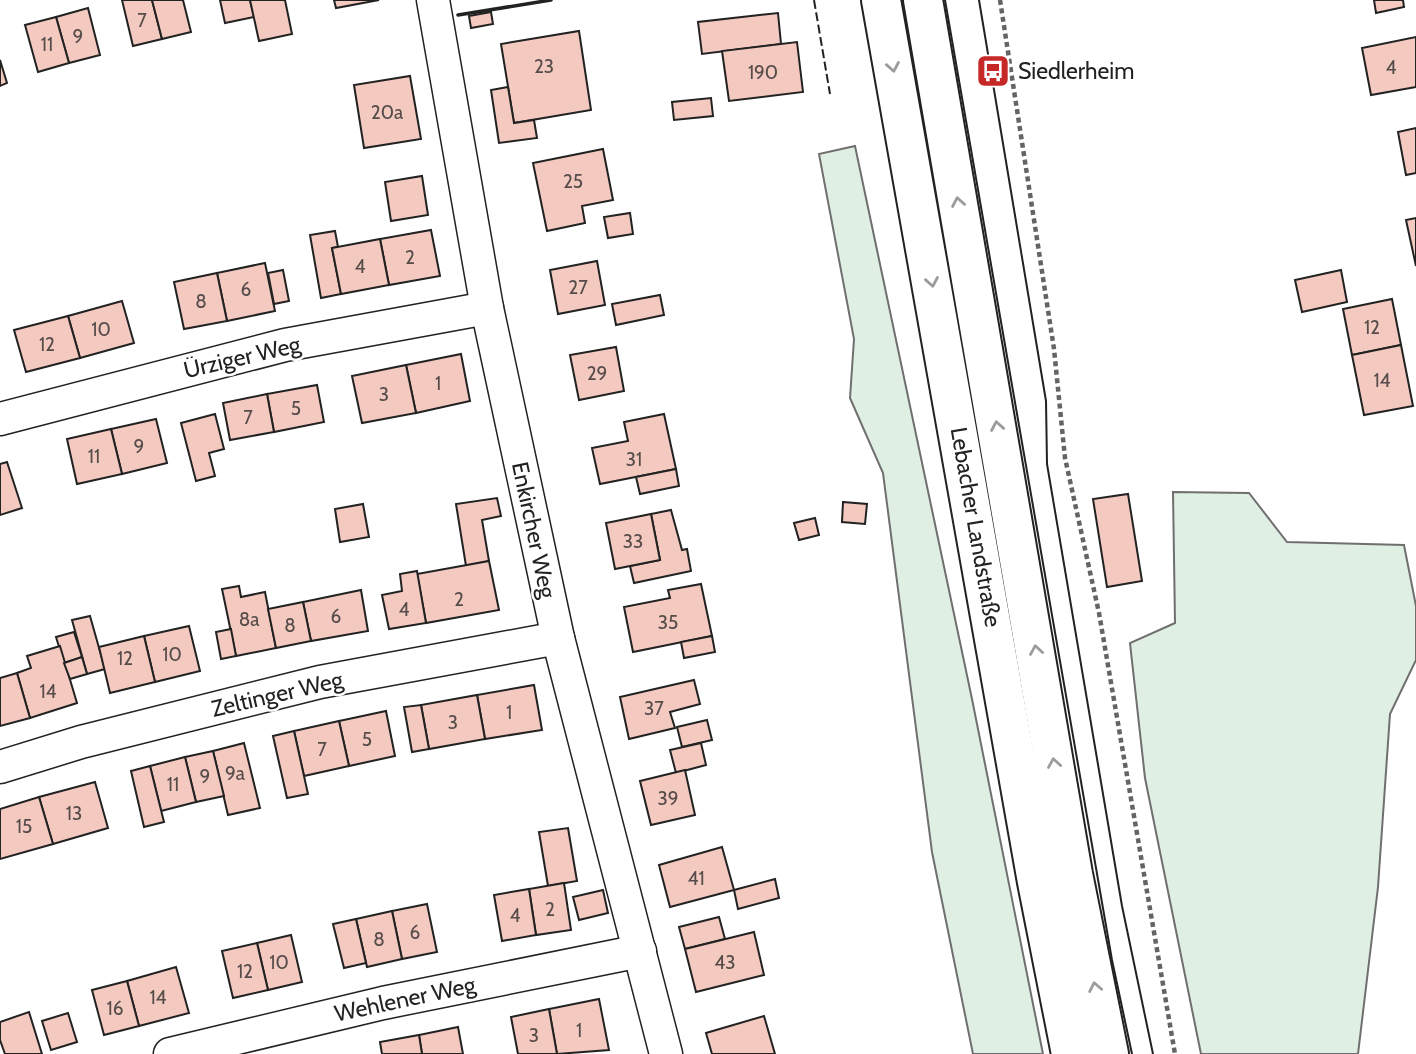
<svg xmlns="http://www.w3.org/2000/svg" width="1416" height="1054" viewBox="0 0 1416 1054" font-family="Cabin,sans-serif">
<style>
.green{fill:#e0efe3;stroke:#6f6f6f;stroke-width:2}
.building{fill:#f3c9c0;stroke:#222;stroke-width:2}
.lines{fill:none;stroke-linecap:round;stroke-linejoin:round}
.street-casing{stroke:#222;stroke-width:35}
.highway-casing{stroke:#222;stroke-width:42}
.path{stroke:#646464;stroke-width:4.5;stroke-dasharray:5 3.5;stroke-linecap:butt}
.street{stroke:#fff;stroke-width:32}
.highway{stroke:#fff;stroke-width:38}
.tram{stroke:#222;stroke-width:2}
.fence{stroke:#222;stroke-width:2;stroke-dasharray:9 3.5;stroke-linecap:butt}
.wall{stroke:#222;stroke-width:3.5}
.oneway{stroke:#9c9c9c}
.labels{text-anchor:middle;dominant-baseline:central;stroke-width:5;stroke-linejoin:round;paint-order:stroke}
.number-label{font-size:19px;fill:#564c4a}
.poi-label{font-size:23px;fill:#222;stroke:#fff;text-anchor:start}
.street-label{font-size:23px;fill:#222;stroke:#fff}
</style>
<rect width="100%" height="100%" fill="#fff"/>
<g class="green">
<polygon points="855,146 972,699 1043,1054 973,1054 932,852 883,473 850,398 854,339 819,154"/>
<polygon points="1173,492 1249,493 1287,542 1404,545 1416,606 1416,660 1390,714 1378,887 1358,1054 1201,1054 1145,778 1130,643 1175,623"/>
</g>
<g class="building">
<polygon points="122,0 152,0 162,39 133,46"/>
<polygon points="152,0 183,0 191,32 162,39"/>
<polygon points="220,0 250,0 254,17 225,23"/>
<polygon points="250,0 285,0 292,34 259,41"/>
<polygon points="334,0 379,0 336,8"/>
<polygon points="1374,0 1403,0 1404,7 1376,13"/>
<polygon points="88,8 100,55 69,63 56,17"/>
<polygon points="491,12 493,24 471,28 469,16"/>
<polygon points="778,13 781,44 702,54 698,22"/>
<polygon points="56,17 69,63 38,72 25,25"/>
<polygon points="579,31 591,110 514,123 501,44"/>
<polygon points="1416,37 1416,87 1371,95 1362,48"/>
<polygon points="797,42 803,92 729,101 722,51"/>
<polygon points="0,60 7,83 0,86"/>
<polygon points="410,76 421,139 364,148 354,85"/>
<polygon points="508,87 514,123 534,120 537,138 499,143 491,90"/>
<polygon points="711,98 713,116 674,120 672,102"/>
<polygon points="1416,128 1416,173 1406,175 1398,132"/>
<polygon points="603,149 613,200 582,206 585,223 547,231 533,163"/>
<polygon points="422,176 428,215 391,221 385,182"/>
<polygon points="630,213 633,234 608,238 604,217"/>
<polygon points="1416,218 1416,266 1406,220"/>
<polygon points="431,230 440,276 389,285 380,239"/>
<polygon points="335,231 338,247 332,248 341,294 321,298 310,235"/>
<polygon points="380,239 389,285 341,294 332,248"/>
<polygon points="597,261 605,305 558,314 550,270"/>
<polygon points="265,263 275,311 227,321 217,273"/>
<polygon points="283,270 289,301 274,304 268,273"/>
<polygon points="1341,270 1347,302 1302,312 1295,280"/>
<polygon points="217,273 227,321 184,329 174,282"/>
<polygon points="660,295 664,315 616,325 612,304"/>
<polygon points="1392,299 1401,345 1352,355 1343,309"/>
<polygon points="122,301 134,343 80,358 68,316"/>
<polygon points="68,316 80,358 26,372 14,330"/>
<polygon points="1401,345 1413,406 1364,415 1352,355"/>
<polygon points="616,347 624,391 579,400 570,355"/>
<polygon points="461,354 470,401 416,413 406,365"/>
<polygon points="406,365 416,413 362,423 352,376"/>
<polygon points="317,385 324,422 274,432 267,394"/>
<polygon points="267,394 274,432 230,440 223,403"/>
<polygon points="215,414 224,449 209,453 215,476 196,481 181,423"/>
<polygon points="664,414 676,469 600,484 592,448 628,441 624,422"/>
<polygon points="156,419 167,463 122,474 111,429"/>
<polygon points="111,429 122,474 77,484 67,439"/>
<polygon points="7,462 22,508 0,515 0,464"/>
<polygon points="676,469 679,486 640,494 636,477"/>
<polygon points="1128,494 1142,581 1107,587 1093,499"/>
<polygon points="497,498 501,516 482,520 489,561 466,566 456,504"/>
<polygon points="843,502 867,504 865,524 842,522"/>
<polygon points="363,504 369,537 340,542 335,509"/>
<polygon points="671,510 682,550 687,549 691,571 634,583 630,566 660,560 651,514"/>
<polygon points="651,514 660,560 615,569 606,523"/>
<polygon points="815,518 819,535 799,540 794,523"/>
<polygon points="489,561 499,610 426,623 417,574"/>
<polygon points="417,571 426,623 389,629 382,595 402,591 400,574"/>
<polygon points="701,584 712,636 633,652 624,607 670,598 668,590"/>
<polygon points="239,586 241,597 265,592 276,648 236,656 222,589"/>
<polygon points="361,590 368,631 311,641 303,602"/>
<polygon points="303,602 311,641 276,648 268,609"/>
<polygon points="90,616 105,669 87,674 72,620"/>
<polygon points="189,626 200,671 155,682 144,636"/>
<polygon points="231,629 236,656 221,659 216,632"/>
<polygon points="74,632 82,657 64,663 56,637"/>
<polygon points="144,636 155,682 110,693 99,647"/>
<polygon points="712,636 715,652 684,658 681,642"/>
<polygon points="60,646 77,703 30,718 17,673 31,668 27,656"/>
<polygon points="82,657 87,674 70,679 64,663"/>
<polygon points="17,673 30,718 0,726 0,678"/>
<polygon points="694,680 700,704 670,712 675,728 629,739 620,697"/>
<polygon points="534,685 542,730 485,739 477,695"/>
<polygon points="477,695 485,739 429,749 421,705"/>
<polygon points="421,705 429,749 412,752 404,707"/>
<polygon points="386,711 395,756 349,766 339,721"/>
<polygon points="707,720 712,740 682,747 677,727"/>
<polygon points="339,721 349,766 304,776 294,731"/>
<polygon points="294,731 308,794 287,798 273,736"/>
<polygon points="244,743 260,808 228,815 213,751"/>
<polygon points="701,743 706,765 676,773 670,750"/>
<polygon points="213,751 224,796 196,802 185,757"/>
<polygon points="185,757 196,802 161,811 150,766"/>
<polygon points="150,766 164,822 144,827 131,771"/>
<polygon points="685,770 695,815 651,825 640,781"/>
<polygon points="95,782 108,828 53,844 39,797"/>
<polygon points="39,797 53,844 0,859 0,809"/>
<polygon points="568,828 577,881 548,886 539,832"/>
<polygon points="722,847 734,890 670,907 659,865"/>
<polygon points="775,879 779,898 738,909 734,890"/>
<polygon points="564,883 571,930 536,935 529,889"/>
<polygon points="529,889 536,935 502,941 494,895"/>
<polygon points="603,890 608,913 579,920 573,897"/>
<polygon points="427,904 437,952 402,959 392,911"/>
<polygon points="392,911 402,959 367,967 356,919"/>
<polygon points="719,917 725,939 685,949 679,927"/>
<polygon points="356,919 366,963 344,968 333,924"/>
<polygon points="754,932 764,975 696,992 685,949"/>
<polygon points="291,935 302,982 268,990 257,943"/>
<polygon points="257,943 268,990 233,998 222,951"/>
<polygon points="176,967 189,1013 139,1026 127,981"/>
<polygon points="127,981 139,1026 104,1035 92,990"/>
<polygon points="599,999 609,1050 557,1054 549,1009"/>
<polygon points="549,1009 557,1054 518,1054 511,1017"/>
<polygon points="29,1012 42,1054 5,1054 0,1040 0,1022"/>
<polygon points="68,1013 77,1042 51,1050 42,1021"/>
<polygon points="764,1016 775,1054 712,1054 706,1033"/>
<polygon points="458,1027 463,1054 422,1054 419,1035"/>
<polygon points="419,1035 422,1054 382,1054 380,1042"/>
</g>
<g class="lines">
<defs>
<g id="street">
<polyline points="433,0 487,308 558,638 666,1054"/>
<polyline points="0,419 285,345 487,308"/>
<polyline points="0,767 81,742 320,682 558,638"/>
<polyline points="170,1054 383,1003 640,951"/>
</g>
<g id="highway">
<polyline points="881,0 1037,882 1071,1054"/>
<polyline points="923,0 1073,874 1109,1054"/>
</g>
</defs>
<use href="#street" class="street-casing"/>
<use href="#highway" class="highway-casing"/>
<polyline class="path" points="1000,0 1054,349 1065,458 1099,613 1175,1054"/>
<use href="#street" class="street"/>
<use href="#highway" class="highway"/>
<g class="tram">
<polyline points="945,0 1112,960 1132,1054"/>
<polyline points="979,0 1046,401 1047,464 1122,906 1153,1054"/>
</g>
<polyline class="fence" points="814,0 830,94"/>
<polyline class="wall" points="458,15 551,0"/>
</g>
<defs><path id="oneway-chevron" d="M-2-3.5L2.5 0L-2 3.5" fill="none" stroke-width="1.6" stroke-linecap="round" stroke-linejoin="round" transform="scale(1.75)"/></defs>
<g class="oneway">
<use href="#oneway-chevron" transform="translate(893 67) rotate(80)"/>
<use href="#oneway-chevron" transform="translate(958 202) rotate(-100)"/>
<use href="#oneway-chevron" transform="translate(932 282) rotate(80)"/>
<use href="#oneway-chevron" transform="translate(997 426) rotate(-100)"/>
<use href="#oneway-chevron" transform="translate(1036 650) rotate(-99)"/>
<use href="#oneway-chevron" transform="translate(1054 763) rotate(-99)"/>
<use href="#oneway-chevron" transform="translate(1095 987) rotate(-101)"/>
</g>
<defs>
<symbol id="bus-square" viewBox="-11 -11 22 22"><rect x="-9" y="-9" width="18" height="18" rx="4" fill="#c62828" stroke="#fff"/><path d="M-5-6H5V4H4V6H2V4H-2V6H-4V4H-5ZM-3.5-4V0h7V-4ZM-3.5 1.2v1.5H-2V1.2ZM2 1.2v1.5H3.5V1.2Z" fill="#fff"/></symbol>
</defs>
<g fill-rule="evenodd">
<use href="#bus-square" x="974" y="52" width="38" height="38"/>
</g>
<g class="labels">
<g class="number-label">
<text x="142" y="20">7</text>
<text x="78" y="36">9</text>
<text x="47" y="44">11</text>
<text x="544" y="66">23</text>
<text x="1391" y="67">4</text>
<text x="763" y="72">190</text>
<text x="387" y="112">20a</text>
<text x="573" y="181">25</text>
<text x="410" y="257">2</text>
<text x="360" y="266">4</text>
<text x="578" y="287">27</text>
<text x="246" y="289">6</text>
<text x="201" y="301">8</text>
<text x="1372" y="327">12</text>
<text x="101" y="329">10</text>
<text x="47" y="344">12</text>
<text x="597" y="373">29</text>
<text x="1382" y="380">14</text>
<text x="438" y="383">1</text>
<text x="384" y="394">3</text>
<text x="296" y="408">5</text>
<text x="248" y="417">7</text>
<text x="139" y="446">9</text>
<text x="94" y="456">11</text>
<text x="634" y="459">31</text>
<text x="633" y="541">33</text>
<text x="459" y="599">2</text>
<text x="404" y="609">4</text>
<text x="336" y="616">6</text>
<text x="249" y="619">8a</text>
<text x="668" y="622">35</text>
<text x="290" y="625">8</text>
<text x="172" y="654">10</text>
<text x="125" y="658">12</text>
<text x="48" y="691">14</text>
<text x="654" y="708">37</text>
<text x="509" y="712">1</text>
<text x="453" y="722">3</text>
<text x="367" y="739">5</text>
<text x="322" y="749">7</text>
<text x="235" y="773">9a</text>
<text x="205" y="776">9</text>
<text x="173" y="784">11</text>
<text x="668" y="798">39</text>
<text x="74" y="813">13</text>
<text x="24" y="826">15</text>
<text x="696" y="878">41</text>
<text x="550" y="909">2</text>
<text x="515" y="915">4</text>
<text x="415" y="932">6</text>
<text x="379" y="939">8</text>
<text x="279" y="962">10</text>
<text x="725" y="962">43</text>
<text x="245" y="971">12</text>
<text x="158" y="997">14</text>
<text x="115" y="1008">16</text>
<text x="579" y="1030">1</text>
<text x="534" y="1035">3</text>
</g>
<g class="poi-label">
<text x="1018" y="71">Siedlerheim</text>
</g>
<g class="street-label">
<text transform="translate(242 357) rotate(-13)">Ürziger Weg</text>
<text transform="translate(976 527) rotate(80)">Lebacher Landstraße</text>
<text transform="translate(534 530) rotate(78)">Enkircher Weg</text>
<text transform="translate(277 694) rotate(-13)">Zeltinger Weg</text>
<text transform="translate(405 999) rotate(-12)">Wehlener Weg</text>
</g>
</g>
</svg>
